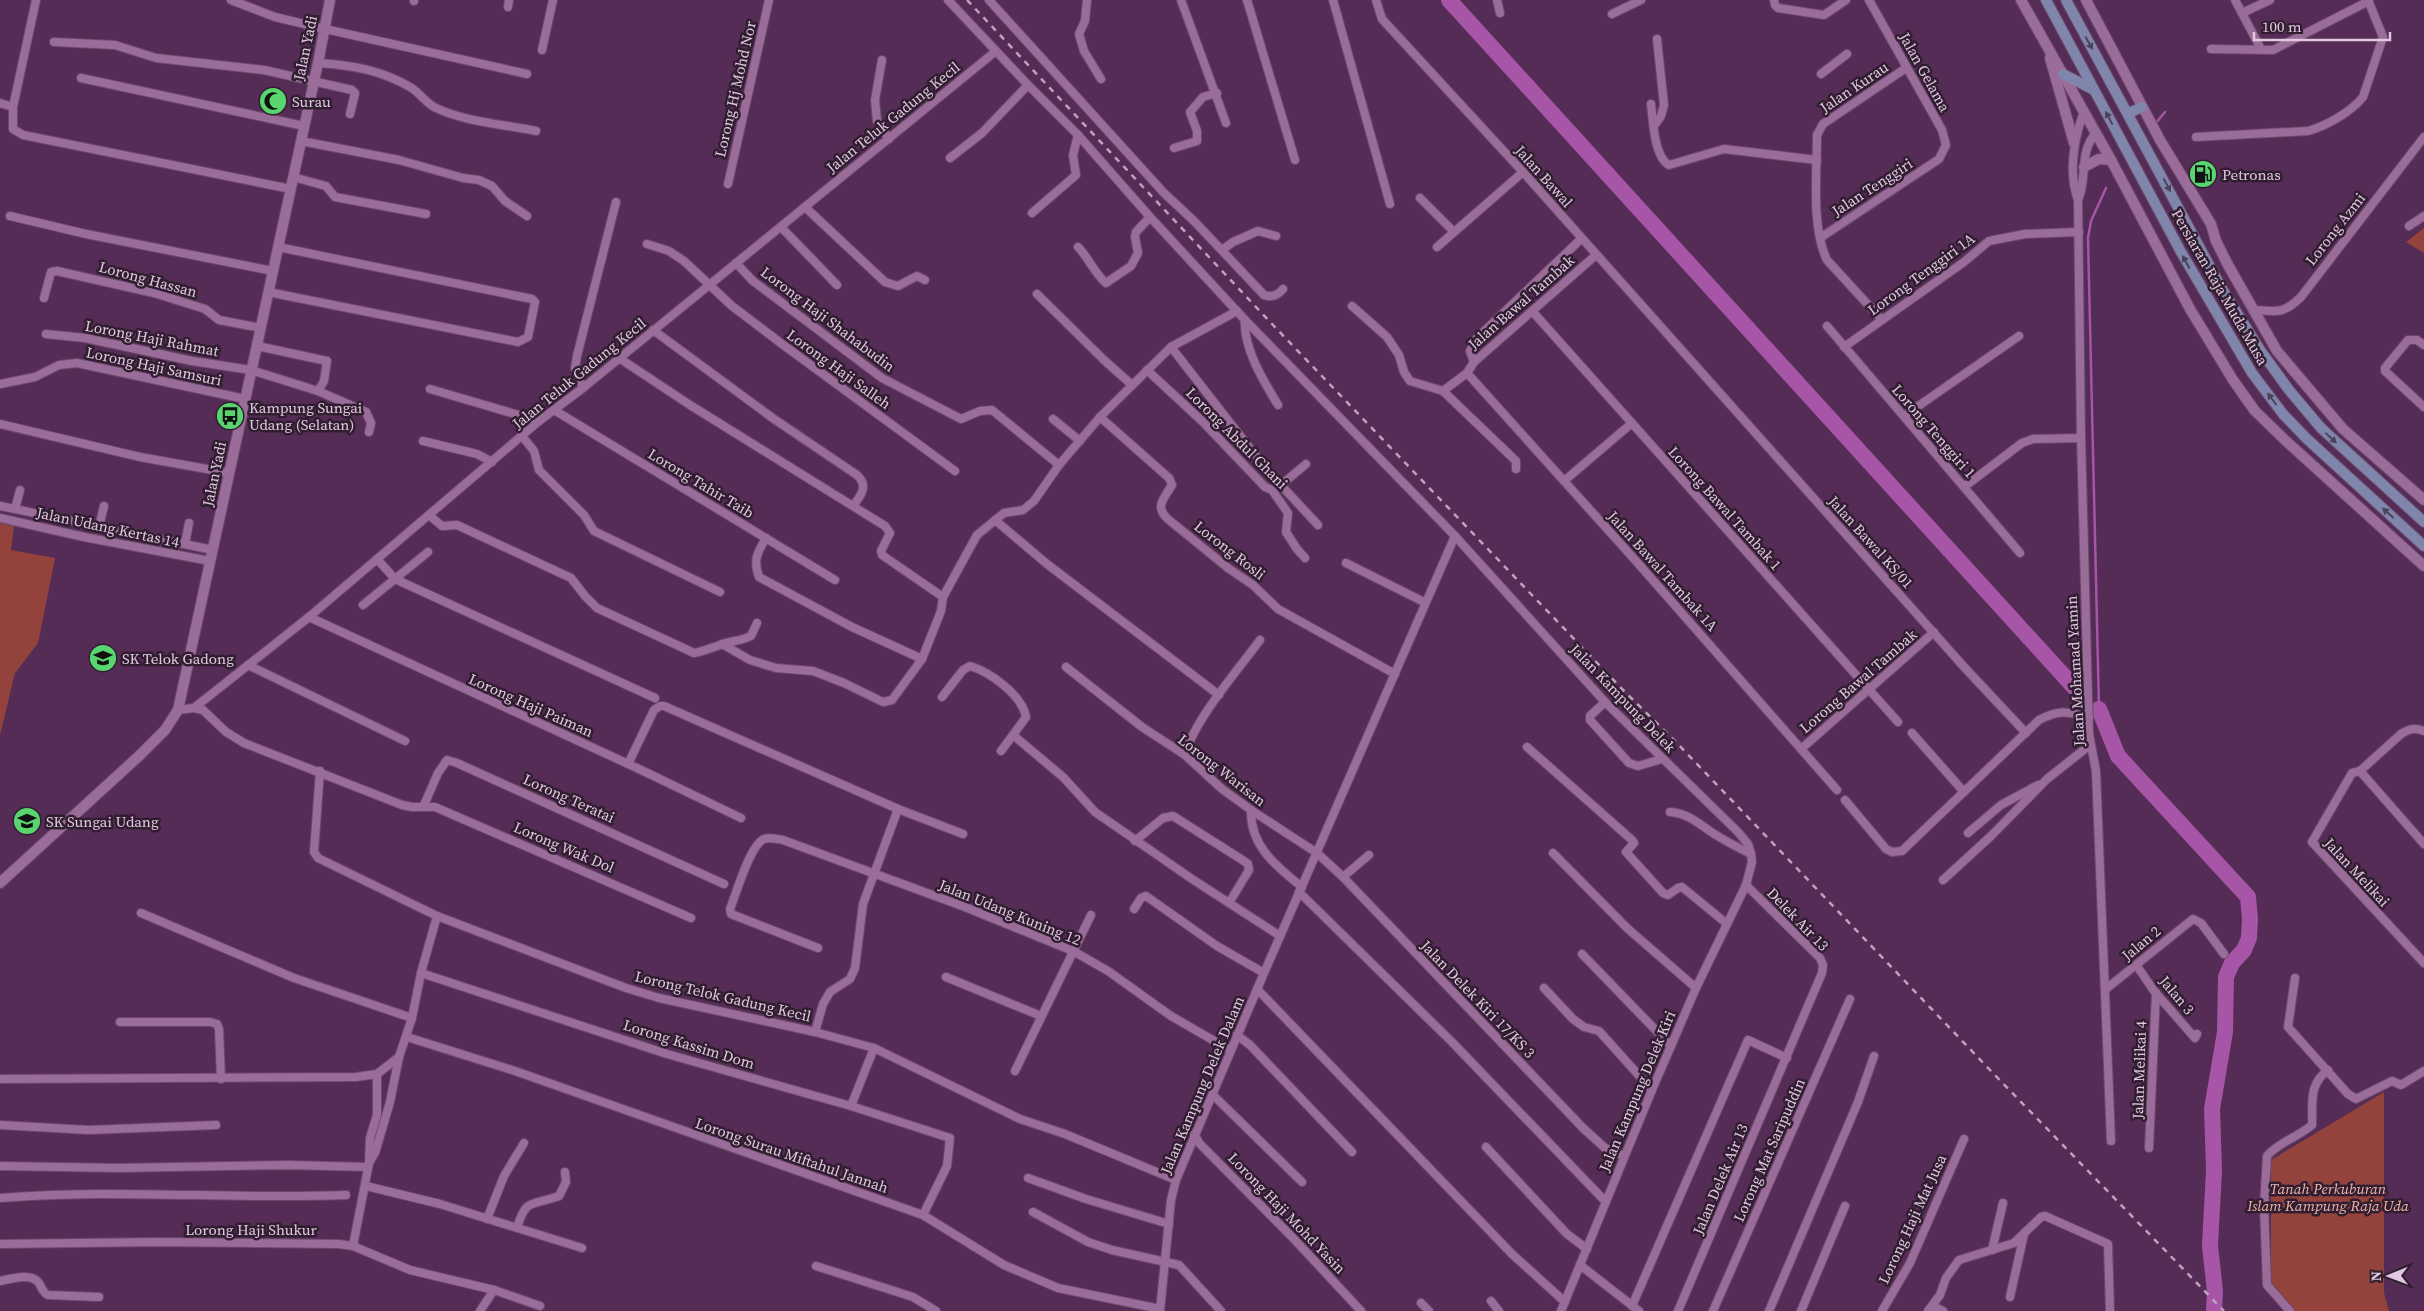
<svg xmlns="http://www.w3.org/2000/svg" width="2424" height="1311" viewBox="0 0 2424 1311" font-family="'Source Serif 4',serif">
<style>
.green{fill:#94433c}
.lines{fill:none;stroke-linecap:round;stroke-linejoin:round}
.stream{stroke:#a755a7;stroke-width:2.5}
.river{stroke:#a755a7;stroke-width:16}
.minor-casing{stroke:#6c496c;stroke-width:10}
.tertiary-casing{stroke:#6c496c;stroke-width:12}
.secondary-casing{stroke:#6c496c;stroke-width:12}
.minor{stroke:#9a6c99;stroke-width:8}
.tertiary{stroke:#9a6c99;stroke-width:10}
.secondary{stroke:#8086ab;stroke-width:10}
.rail{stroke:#bfa2bf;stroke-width:2.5;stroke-dasharray:6 6;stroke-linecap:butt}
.oneway{fill:#4c425b}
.labels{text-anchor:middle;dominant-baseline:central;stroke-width:5;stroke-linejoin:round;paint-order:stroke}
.street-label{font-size:15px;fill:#e1c8e0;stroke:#301e30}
.poi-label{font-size:15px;fill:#e1c8e0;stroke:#301e30;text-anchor:start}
.park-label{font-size:15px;font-style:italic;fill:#f0b3ab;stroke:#301e30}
</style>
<rect width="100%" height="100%" fill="#552c56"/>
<g class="green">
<polygon points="2424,228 2424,253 2406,242"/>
<polygon points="0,523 14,525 11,550 55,558 38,643 15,673 0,735"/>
<polygon points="2384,1092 2384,1293 2389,1311 2294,1311 2271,1285 2271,1160"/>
</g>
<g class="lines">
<g class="stream">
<polyline points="2155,124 2165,112"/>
<polyline points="2099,709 2088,238 2091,221 2106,188"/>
</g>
<g class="river">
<polyline points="1449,0 2074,687"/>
<polyline points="2099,709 2118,756 2248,897 2250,919 2249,938 2244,950 2232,963 2226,977 2225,1032 2212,1109 2214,1170 2210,1246 2215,1291 2214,1311"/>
</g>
<defs>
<g id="minor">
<polyline points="36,0 13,107 13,129 23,135 291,189"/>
<polyline points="231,0 275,17 325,29 527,74"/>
<polyline points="948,0 1028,85 1078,135 1150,217 1245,320 1455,536 1605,702 1738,832 1748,844 1751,854 1752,862 1746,885 1696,988 1652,1090 1561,1311"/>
<path d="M989,0L1164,193L1195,222L1264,295C1272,298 1278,295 1283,289"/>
<polyline points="1087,0 1085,21 1079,34 1084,51 1101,79"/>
<polyline points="1181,0 1226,123"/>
<polyline points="1247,0 1295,160"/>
<polyline points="1333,0 1390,204"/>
<polyline points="1376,0 1382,19 1523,172 1965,668 2026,733"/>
<polyline points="1497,0 1500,13"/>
<polyline points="1774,0 1775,5 1778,8 1824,15 1846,0"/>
<polyline points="2235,0 2261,49"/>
<polyline points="414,1 414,0"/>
<polyline points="508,7 509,0"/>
<polyline points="2242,13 2270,0"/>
<polyline points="1612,14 1641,0"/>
<polyline points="54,42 115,45 156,58 264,70 352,90 355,93 350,114"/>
<polyline points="2211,49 2273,50 2369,1"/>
<polyline points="542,50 553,0"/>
<polyline points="882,60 875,100 877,121 889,139"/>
<path d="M318,63C351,65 381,70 410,87C419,92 425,102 434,107C464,122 503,124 536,131"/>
<polyline points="1821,74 1847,54"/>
<polyline points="81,78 304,126"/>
<polyline points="0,103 13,107"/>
<path d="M1651,104C1653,120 1654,157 1669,165L1724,149L1817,160"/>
<path d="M2084,111C2074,139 2068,172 2078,200L2081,438L2089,734L2096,771L2111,1141"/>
<polyline points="1654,126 1661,116 1664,105 1657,39"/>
<path d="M2196,137L2308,131C2326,126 2351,112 2363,97L2383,37L2368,0"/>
<polyline points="301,141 399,160 463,178 479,180 492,186 505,201 527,216"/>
<polyline points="1174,148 1197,141 1197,131 1190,112 1203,97 1217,93"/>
<polyline points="950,158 982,133 1028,85"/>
<polyline points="293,177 326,186 335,197 426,214"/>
<polyline points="728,184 769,0"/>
<polyline points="1420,198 1454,232"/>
<path d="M2078,200C2088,178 2078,153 2096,133"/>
<polyline points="805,207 885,282 898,286 917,276 925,280"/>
<polyline points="1032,213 1076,175 1073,155 1078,135"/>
<polyline points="10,216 86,234 273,271"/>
<polyline points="2409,226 2424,216"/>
<polyline points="781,227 837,285"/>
<polyline points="1820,238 1939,159 1946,145 1942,130 1869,0"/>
<polyline points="647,244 669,251 684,261 732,306 782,344 955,471"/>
<path d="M1078,247C1089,258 1094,273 1106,283L1131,266L1138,253L1135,237L1136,232L1150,217"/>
<polyline points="1437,247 1523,172"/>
<polyline points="1222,250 1233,242 1258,231 1276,236"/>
<polyline points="736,263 753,281 882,378 961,419 980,411 992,410 1059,465"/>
<polyline points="268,292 518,342 528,337 535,302 532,299 278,247"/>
<polyline points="1037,294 1104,360 1132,385"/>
<polyline points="44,298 51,272 57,271 154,293 205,309 219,320 261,328"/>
<polyline points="1352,306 1387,337 1399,355 1404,372 1410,381 1443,391 1516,461 1516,469"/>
<path d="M2253,310C2278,311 2282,315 2301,297L2424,137"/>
<polyline points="1533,312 1898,722"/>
<path d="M1245,320C1243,348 1264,382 1278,405"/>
<path d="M1882,320L1827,260C1811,227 1817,172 1817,135L1823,124L1906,68"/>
<polyline points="1827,326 2020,553"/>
<path d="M653,330L774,419L857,475C869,486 861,495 853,506"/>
<polyline points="46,334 85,338 192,361 251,370 318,391 324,381 327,361 257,346"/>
<polyline points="2424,345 2417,340 2408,340 2385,368 2385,371 2424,407"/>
<polyline points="1171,347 1266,469 1318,525"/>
<polyline points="1844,347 1964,262 1989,241 2025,234 2079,232"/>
<polyline points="619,358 690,405 885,526 890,533 881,551 882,555 943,597"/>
<polyline points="1474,362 1470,351 1477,338 1581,239"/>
<polyline points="1147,370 1203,422 1265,487 1272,490 1288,513 1286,532 1297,549 1305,558"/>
<polyline points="1467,373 1636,561 1837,790"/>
<polyline points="0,384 35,377 59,365 77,363 245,399"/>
<polyline points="583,388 575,368 577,356 616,202"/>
<polyline points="430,389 539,421"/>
<polyline points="318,391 366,412 371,423 369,432"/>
<polyline points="1443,391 1467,373 1474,362 1596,255"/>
<polyline points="554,410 835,580"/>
<polyline points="1904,416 2019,336"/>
<path d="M1100,417L1169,478L1172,485C1163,500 1154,507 1169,520L1228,568L1253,585L1278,609L1395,674"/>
<polyline points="1053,419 1080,441"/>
<polyline points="0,424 140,457 229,473"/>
<polyline points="522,436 534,451 539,470 584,515 594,531 720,592"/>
<polyline points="423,441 477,454 492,462"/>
<polyline points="1564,481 1632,423"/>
<polyline points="1281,485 1306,464"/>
<polyline points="1964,487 2022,443 2033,439 2081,438"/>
<polyline points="0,506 213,550"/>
<polyline points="15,509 20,490"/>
<path d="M430,516L442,526L457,525L571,578L585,596L597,608L694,653C704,651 711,648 720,645C730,641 741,641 751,636L757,623"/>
<polyline points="0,518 84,537 210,561"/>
<polyline points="995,520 1047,564 1219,695"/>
<polyline points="99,527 104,506"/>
<path d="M766,538C757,553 753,560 759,577L852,627L922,659"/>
<polyline points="185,544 189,523"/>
<polyline points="377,559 395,579 655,698"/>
<polyline points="1346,563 1424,602"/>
<polyline points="363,605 428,552"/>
<polyline points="309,617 637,768 741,818"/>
<polyline points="722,644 750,660 776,668 813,671 844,683 883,702 892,700 922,659 941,611 943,597 977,535 1004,513 1023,510 1034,501 1059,465 1100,417 1171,347 1237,311"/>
<polyline points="248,665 405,741"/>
<polyline points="1066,667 1142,727 1185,755 1222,789 1251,810 1317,853 1343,877"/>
<path d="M942,697L963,670L970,666C990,672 1022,695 1026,717L1013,735L1063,777L1095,812L1192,879L1280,936"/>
<polyline points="1605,702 1590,716 1590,720 1629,763 1638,766 1662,759"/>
<polyline points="194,708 203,710 226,732 244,743 402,805 412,807 435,807 691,918"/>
<polyline points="178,710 194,708 309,617 539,421 583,388 996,51"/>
<path d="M2424,731C2415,727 2409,729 2401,734L2360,771L2352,773L2312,842L2424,963"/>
<polyline points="1912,733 1964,792"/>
<polyline points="1527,747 1632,840 1634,843 1626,852 1663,893 1668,895 1678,888 1682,887 1726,923"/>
<polyline points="1801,749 1934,632"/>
<polyline points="1001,751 1013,735"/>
<path d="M1185,755C1194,720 1238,670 1260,640"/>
<polyline points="628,764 654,710 660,706 664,706 898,809 863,904 855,968 850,979 830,992 823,1004 815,1032"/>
<polyline points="320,771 314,852 318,858 437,916 626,988 659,998 815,1032 874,1048 1020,1119 1065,1134 1176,1180"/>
<polyline points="2360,771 2424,844"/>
<path d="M1845,800L1886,849L1892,852L1902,851L2039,720C2060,709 2067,712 2089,717"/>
<polyline points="424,805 438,773 447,760 457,763 724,884"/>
<polyline points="898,809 963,834"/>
<path d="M1251,810C1250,846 1276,866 1302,887"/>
<path d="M1670,812C1689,813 1701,826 1716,835C1727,842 1739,848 1751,854"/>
<polyline points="1968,833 2001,805 2038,785"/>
<polyline points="1135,841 1163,818 1173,816 1244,861 1248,864 1249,870 1229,903"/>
<polyline points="1553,853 1627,928 1696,988"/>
<polyline points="1369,855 1343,877 1583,1128 1605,1148 1624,1156"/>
<polyline points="1943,880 1991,836 2047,779 2090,745"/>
<polyline points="1299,892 1452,1042 1605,1201"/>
<polyline points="1134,909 1141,898 1146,896 1217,946 1264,973"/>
<polyline points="141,913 294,978 412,1018"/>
<path d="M818,948L731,914L730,909C736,894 750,845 764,839C770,837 777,839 783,840L965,907L1073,951L1108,971L1171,1016L1230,1050"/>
<polyline points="1582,954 1671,1046"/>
<polyline points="2137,966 2154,991 2195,1038 2197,1034"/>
<polyline points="421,973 667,1054 851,1106 950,1138 947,1166 923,1215"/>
<polyline points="946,977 1041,1016"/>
<polyline points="2295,978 2288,1027 2348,1094 2356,1099 2392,1081 2401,1085 2424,1071"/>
<polyline points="1544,988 1573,1019 1584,1027 1599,1031 1652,1090"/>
<polyline points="1257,989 1512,1254 1565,1302"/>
<polyline points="2106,989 2193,919 2201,923 2224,954"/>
<polyline points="120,1022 210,1022 217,1024 219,1029 221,1079"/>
<polyline points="1237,1035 1250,1045 1352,1152"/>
<polyline points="407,1037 515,1071 923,1215 1004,1265 1058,1288 1160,1309"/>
<polyline points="1015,1071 1091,915"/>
<polyline points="0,1079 356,1077 377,1074 399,1057"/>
<polyline points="1213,1095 1302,1182"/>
<polyline points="851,1106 874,1048"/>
<polyline points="0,1125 89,1130 216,1125"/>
<polyline points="1194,1134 1200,1144 1294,1239 1361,1311"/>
<polyline points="1486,1147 1567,1234 1587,1249"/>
<polyline points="2149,1148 2156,993"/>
<polyline points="369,1163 370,1138 377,1115 377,1074"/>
<polyline points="0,1166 119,1168 288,1165 368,1167"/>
<polyline points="1028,1178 1086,1199 1169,1224"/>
<polyline points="366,1186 440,1204 582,1248"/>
<path d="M0,1198C115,1188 231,1200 346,1195"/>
<polyline points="1033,1212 1088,1242 1112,1250 1179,1265 1221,1311"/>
<polyline points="487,1219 504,1176 524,1143"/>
<path d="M517,1228C526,1197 532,1206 559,1196L566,1182L565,1172"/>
<polyline points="0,1244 157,1242 339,1244 353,1246 410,1270 494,1290 540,1306"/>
<polyline points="353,1246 369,1163 375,1153 390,1102 399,1057 412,1018 421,973 437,916"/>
<polyline points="1992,1250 2003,1203"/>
<polyline points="1580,1265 1639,1311"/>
<polyline points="816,1266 913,1297 936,1311"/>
<path d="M0,1281C11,1279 31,1272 39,1283C42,1288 43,1293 48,1295L99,1297"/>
<polyline points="2010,1297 2024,1234"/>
<polyline points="1491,1301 1499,1311"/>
<polyline points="1421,1303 1429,1311"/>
<polyline points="1632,1306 1748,1040 1787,1058"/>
<polyline points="1933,1306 1943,1311"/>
<polyline points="480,1311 494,1290"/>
<polyline points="1160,1311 1171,1200 1176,1180 1264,973 1455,536"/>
<polyline points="1678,1311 1822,973 1823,965 1820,958 1746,885"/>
<polyline points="1713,1311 1850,999"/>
<polyline points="1769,1311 1858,1102 1874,1056"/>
<polyline points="1801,1311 1845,1206"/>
<polyline points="1882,1311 1910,1263 1964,1139"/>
<polyline points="1928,1311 1940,1295 1946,1278 1959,1260 2014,1243 2041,1217 2045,1216 2108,1244 2110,1311"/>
<path d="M2290,1311L2267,1285L2264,1206L2267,1156C2279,1142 2298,1137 2312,1125C2313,1103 2308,1085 2328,1070"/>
</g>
<g id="tertiary">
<polyline points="2021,0 2111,160 2190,309 2233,380 2255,411 2286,441 2424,566"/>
<polyline points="2086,0 2160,140 2211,224 2216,241 2228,265 2277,351 2343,429 2424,500"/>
<polyline points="2050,58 2074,143"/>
<polyline points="2084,167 2099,159 2111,160"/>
<polyline points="0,883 140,755 165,730 178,710 318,63 330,0"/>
</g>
<g id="secondary">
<polyline points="2046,0 2181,252 2252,373 2283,414 2306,438 2424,546"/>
<polyline points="2066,0 2222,289 2260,350 2289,390 2321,428 2424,522"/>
<polyline points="2063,74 2094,90"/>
<polyline points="2129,113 2142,107"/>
</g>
</defs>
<use href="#minor" class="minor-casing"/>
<use href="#tertiary" class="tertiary-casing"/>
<use href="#secondary" class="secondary-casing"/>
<use href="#minor" class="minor"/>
<use href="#tertiary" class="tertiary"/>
<use href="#secondary" class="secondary"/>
<polyline class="rail" points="967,0 1272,324 1625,692 1674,740 1990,1070 2224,1311"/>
</g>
<defs><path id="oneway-solid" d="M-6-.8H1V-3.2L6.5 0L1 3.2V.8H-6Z" transform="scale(1.25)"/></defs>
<g class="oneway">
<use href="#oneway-solid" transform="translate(2089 43) rotate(61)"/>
<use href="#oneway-solid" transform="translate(2109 118) rotate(-118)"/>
<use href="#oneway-solid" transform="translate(2167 185) rotate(62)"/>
<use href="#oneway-solid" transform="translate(2186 262) rotate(-119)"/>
<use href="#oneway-solid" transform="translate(2272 399) rotate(-127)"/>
<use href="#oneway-solid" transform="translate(2331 438) rotate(43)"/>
<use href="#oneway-solid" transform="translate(2388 513) rotate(-138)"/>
</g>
<defs>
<symbol id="mosque-disc" viewBox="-11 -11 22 22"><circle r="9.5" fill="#59d56f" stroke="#301e30"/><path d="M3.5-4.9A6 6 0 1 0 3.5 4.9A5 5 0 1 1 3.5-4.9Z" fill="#111"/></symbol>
<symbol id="fuel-disc" viewBox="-11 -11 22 22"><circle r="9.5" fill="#59d56f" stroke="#301e30"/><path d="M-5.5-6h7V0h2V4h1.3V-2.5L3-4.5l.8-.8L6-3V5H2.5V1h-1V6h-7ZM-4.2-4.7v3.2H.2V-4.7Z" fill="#111"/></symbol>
<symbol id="bus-disc" viewBox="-11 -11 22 22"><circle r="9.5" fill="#59d56f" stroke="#301e30"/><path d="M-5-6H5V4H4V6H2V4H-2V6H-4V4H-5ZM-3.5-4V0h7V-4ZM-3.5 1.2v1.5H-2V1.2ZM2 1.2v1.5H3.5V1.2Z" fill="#111"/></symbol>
<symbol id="school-disc" viewBox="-11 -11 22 22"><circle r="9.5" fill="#59d56f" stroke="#301e30"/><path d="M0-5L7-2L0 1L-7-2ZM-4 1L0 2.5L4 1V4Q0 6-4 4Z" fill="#111"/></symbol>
</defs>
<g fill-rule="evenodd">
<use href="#mosque-disc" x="257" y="85" width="32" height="32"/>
<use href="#fuel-disc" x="2187" y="158" width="32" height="32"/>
<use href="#bus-disc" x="214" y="400" width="32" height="32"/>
<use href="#school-disc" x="87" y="642" width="32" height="32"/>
<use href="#school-disc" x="11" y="805" width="32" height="32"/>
</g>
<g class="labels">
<g class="street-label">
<text transform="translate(305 48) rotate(-78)">Jalan Yadi</text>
<text transform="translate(1925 72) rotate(61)">Jalan Gelama</text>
<text transform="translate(1854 87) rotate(-34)">Jalan Kurau</text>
<text transform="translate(735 89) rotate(-77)">Lorong Hj Mohd Nor</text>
<text transform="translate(893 117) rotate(-39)">Jalan Teluk Gadung Kecil</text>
<text transform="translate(1544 176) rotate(48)">Jalan Bawal</text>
<text transform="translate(1872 187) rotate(-33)">Jalan Tenggiri</text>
<text transform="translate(2335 229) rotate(-52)">Lorong Azmi</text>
<text transform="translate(1921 274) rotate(-36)">Lorong Tenggiri 1A</text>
<text transform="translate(148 279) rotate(15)">Lorong Hassan</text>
<text transform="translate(2220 287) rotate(60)">Persiaran Raja Muda Musa</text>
<text transform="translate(1521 302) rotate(-41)">Jalan Bawal Tambak</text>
<text transform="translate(828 319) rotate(37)">Lorong Haji Shahabudin</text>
<text transform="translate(152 338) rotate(11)">Lorong Haji Rahmat</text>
<text transform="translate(154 366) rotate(12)">Lorong Haji Samsuri</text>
<text transform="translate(839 369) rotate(36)">Lorong Haji Salleh</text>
<text transform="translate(579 373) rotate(-39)">Jalan Teluk Gadung Kecil</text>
<text transform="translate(1934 431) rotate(49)">Lorong Tenggiri 1</text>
<text transform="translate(1237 438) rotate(45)">Lorong Abdul Ghani</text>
<text transform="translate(214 474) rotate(-78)">Jalan Yadi</text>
<text transform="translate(701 483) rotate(31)">Lorong Tahir Taib</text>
<text transform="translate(1725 508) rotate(48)">Lorong Bawal Tambak 1</text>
<text transform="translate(108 527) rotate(12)">Jalan Udang Kertas 14</text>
<text transform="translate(1871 542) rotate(48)">Jalan Bawal KS/01</text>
<text transform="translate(1230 550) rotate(38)">Lorong Rosli</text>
<text transform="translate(1663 571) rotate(48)">Jalan Bawal Tambak 1A</text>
<text transform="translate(2075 671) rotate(-93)">Jalan Mohamad Yamin</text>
<text transform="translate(1858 681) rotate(-41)">Lorong Bawal Tambak</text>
<text transform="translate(1623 698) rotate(46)">Jalan Kampung Delek</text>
<text transform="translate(531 705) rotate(24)">Lorong Haji Paiman</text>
<text transform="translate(1222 770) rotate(38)">Lorong Warisan</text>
<text transform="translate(569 798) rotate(24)">Lorong Teratai</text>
<text transform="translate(564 847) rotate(23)">Lorong Wak Dol</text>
<text transform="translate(2357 872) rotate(47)">Jalan Melikai</text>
<text transform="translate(1010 912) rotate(22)">Jalan Udang Kuning 12</text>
<text transform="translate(1798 919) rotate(46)">Delek Air 13</text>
<text transform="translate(2141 943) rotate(-40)">Jalan 2</text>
<text transform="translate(2177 995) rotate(50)">Jalan 3</text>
<text transform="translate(723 996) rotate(13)">Lorong Telok Gadung Kecil</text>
<text transform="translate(1478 999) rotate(46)">Jalan Delek Kiri 17/KS 3</text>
<text transform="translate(689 1044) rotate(17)">Lorong Kassim Dom</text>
<text transform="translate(2139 1070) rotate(-88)">Jalan Melikai 4</text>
<text transform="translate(1202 1085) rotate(-67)">Jalan Kampung Delek Dalam</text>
<text transform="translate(1637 1091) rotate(-67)">Jalan Kampung Delek Kiri</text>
<text transform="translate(1769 1150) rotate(-66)">Lorong Mat Saripuddin</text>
<text transform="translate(792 1155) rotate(19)">Lorong Surau Miftahul Jannah</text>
<text transform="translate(1720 1179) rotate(-67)">Jalan Delek Air 13</text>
<text transform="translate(1287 1213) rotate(46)">Lorong Haji Mohd Yasin</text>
<text transform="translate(1912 1219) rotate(-65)">Lorong Haji Mat Jusa</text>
<text x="251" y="1229">Lorong Haji Shukur</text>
</g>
<g class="poi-label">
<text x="292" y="101">Surau</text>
<text x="2222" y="174">Petronas</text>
<text x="249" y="407">Kampung Sungai<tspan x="249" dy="17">Udang (Selatan)</tspan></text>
<text x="122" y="658">SK Telok Gadong</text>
<text x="46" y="821">SK Sungai Udang</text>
</g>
<g class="park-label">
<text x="2328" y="1188">Tanah Perkuburan<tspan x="2328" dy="17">Islam Kampung Raja Uda</tspan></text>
</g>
</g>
<g transform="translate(2389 1276) rotate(269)" stroke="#301e30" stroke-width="4" paint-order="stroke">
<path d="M0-4L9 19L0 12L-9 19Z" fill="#e1c8e0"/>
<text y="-8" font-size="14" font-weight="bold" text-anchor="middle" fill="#e1c8e0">N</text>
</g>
<path d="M2254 32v8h136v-8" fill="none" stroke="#e1c8e0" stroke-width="2.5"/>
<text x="2262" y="32" font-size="15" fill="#e1c8e0" stroke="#301e30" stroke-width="4" paint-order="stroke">100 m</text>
</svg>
